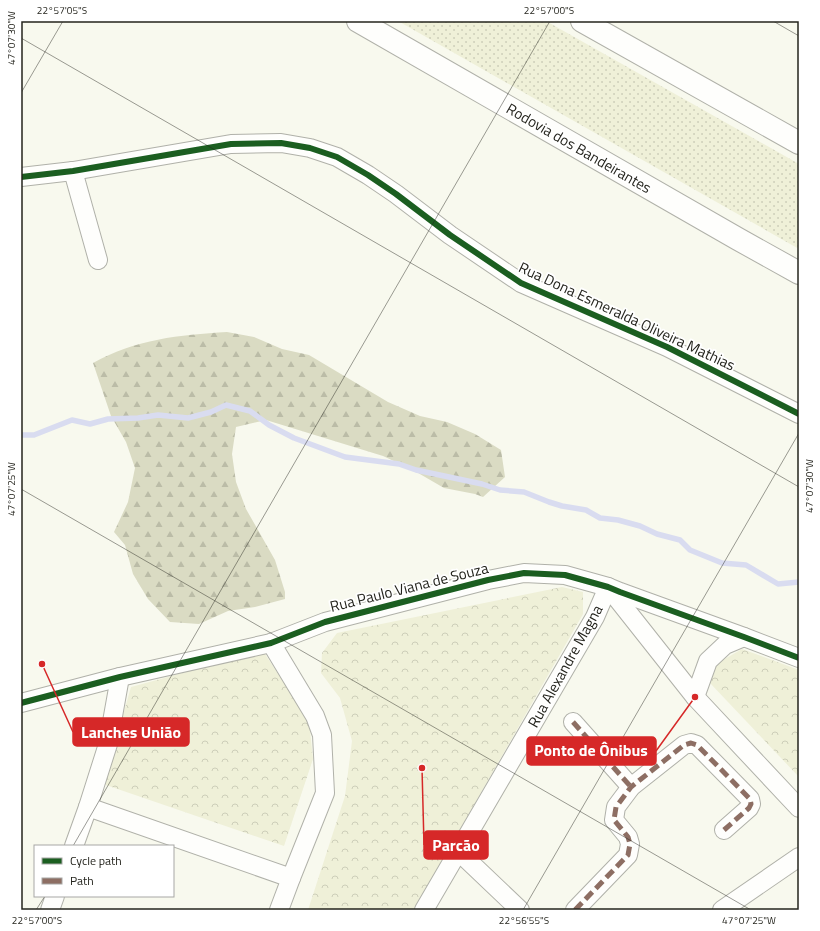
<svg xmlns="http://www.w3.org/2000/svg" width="820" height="931" viewBox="0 0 820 931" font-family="'Titillium Web',sans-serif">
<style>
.grass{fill:url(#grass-dots)}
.forest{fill:url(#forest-firs)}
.park{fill:url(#park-crowns)}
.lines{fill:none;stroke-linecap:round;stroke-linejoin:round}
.stream{stroke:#d9dcf0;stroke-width:5.5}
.street-casing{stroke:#b0b1a9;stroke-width:20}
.highway-casing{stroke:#b0b1a9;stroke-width:24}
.street{stroke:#fefefc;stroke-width:18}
.highway{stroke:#fefefc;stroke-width:22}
.quiet{stroke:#8d6e63;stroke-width:5;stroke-dasharray:10 5;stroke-linecap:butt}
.cycleway-casing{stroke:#fff;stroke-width:8}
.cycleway{stroke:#1b5e20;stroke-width:6}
.ticks{fill:none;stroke:#24241d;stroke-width:1;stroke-opacity:0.45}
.labels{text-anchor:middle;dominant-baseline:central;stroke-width:3.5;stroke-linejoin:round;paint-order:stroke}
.street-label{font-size:15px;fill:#24241d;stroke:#fff}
.leader{fill:none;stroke:#d62828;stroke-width:1.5}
.callout-dot{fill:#d62828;stroke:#fff;stroke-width:1.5}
.callout{fill:#d62828;stroke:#d62828;stroke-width:1.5}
.callout-label{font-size:16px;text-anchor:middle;font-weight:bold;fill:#fff}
.neatline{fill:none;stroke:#24241d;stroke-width:1.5}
.ticks-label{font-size:10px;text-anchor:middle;fill:#24241d}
</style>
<defs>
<pattern id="grass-dots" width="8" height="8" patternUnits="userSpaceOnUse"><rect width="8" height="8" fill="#eff0d8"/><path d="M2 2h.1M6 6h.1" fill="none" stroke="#cdceb9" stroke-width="1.8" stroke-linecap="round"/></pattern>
<pattern id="forest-firs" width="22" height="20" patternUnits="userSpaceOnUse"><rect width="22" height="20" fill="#dadbc3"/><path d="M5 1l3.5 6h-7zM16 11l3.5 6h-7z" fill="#bbbca7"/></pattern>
<pattern id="park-crowns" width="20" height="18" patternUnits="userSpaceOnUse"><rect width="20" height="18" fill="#eff0d8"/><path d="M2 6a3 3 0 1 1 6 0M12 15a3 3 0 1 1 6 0" fill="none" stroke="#cdceb9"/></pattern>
</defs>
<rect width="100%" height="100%" fill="#f8f9ee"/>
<polygon class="grass" points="398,21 546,21 799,164 799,249"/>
<path class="forest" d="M227,332L254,337L282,349L309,355L388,402L420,416L447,422L475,434L501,450L505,477L483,497L475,494L444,488L413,470L383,456L266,420L236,427L232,454L236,482L246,509L275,560L285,592V599L255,607L228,611L199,624L170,622L148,599L133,574L125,545L114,532L128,502L135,468L126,442L111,416L93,363C136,339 179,335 227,332Z"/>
<g class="park">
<polygon points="562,587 583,592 583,614 414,910 308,910 345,796 352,741 340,698 321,673 322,653 337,633"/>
<polygon points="742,649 799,670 799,777 709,682 716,664"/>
<polygon points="263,651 309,721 313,759 284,846 103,784 131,687"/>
</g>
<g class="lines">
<polyline class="stream" points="21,435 34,435 72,420 90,424 108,419 138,418 158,415 188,418 211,412 226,405 250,411 269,425 294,438 345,457 399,464 416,470 482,484 500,490 524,492 549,502 562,506 586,510 600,518 618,520 640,526 657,534 680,540 690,550 722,563 746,565 778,584 799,582"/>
<defs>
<g id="street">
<polyline points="73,171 98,260"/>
<polyline points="21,177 73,171 231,144 281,143 310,148 337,157 368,175 396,194 450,235 521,283 667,347 799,414"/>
<polyline points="271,643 315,716 322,735 325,793 291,878 279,910"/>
<polyline points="695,697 708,661 725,645 744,637"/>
<polyline points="21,703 120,677 271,643 325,622 488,580 524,573 565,575 608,587 620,592 744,637 799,658"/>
<polyline points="573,722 631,787"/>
<polyline points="88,807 291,878"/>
<polyline points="74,846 88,807 108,744 120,677"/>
<polyline points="458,851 520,910"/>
<polyline points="50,910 55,896"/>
<polyline points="424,910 595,617 608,587 695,697 799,808"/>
<polyline points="575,910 628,855 630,844 628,837 614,820 616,807 631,787 684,745 691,743 697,745 750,799 751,804 749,808 724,830"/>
<polyline points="722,910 799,857"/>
</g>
<g id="highway">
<polyline points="358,21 738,239 799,273"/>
<polyline points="582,21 799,143"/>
</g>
</defs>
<use href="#street" class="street-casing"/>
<use href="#highway" class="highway-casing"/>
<use href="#street" class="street"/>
<use href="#highway" class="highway"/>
<g class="quiet">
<polyline points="573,722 631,787"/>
<polyline points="575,910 628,855 630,844 628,837 614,820 616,807 631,787 684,745 691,743 697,745 750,799 751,804 749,808 724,830"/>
</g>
<defs>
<g id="cycleway">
<polyline points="21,177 73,171 231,144 281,143 310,148 337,157 368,175 396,194 450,235 521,283 667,347 799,414"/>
<polyline points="21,703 120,677 271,643 325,622 488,580 524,573 565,575 608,587 620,592 744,637 799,658"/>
</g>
</defs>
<use href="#cycleway" class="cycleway-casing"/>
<use href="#cycleway" class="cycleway"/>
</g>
<path class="ticks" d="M773,21L799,36M21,38L799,487M21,93L63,21M21,489L751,910M73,846L550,21M36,910L45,896M523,910L799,433"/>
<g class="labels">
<g class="street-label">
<text transform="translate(579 148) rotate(30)">Rodovia dos Bandeirantes</text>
<text transform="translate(627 316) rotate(25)">Rua Dona Esmeralda Oliveira Mathias</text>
<text transform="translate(409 587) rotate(-14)">Rua Paulo Viana de Souza</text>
<text transform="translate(565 666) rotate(-61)">Rua Alexandre Magna</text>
</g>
</g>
<path class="leader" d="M42 664L73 732M695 697L656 751M422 768L424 845"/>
<g class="callout-dot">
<circle cx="42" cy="664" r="4"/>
<circle cx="695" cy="697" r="4"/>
<circle cx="422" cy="768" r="4"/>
</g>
<g class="callout">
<rect x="73" y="718" width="116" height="28" rx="4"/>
<rect x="527" y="737" width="129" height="28" rx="4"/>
<rect x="424" y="831" width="64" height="28" rx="4"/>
</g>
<g class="callout-label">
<text x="131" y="738">Lanches União</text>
<text x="591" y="756">Ponto de Ônibus</text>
<text x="456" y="851">Parcão</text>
</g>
<rect width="820" height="931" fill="none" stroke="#ffffff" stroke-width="44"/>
<rect x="34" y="845" width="140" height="52" fill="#ffffff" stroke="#a7a7a5"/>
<rect x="42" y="858" width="20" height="6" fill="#1b5e20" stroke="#a7a7a5"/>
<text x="70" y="865" font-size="12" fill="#24241d">Cycle path</text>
<rect x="42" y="878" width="20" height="6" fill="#8d6e63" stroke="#a7a7a5"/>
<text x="70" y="885" font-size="12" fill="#24241d">Path</text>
<rect x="22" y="22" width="776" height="887" class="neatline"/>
<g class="ticks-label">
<text x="62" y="14">22°57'05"S</text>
<text x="549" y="14">22°57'00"S</text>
<text transform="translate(11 38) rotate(-90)" y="4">47°07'30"W</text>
<text transform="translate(809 486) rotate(-90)" y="4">47°07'30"W</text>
<text transform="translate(11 489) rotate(-90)" y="4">47°07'25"W</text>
<text x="37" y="924">22°57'00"S</text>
<text x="524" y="924">22°56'55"S</text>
<text x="749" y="924">47°07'25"W</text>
</g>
</svg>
